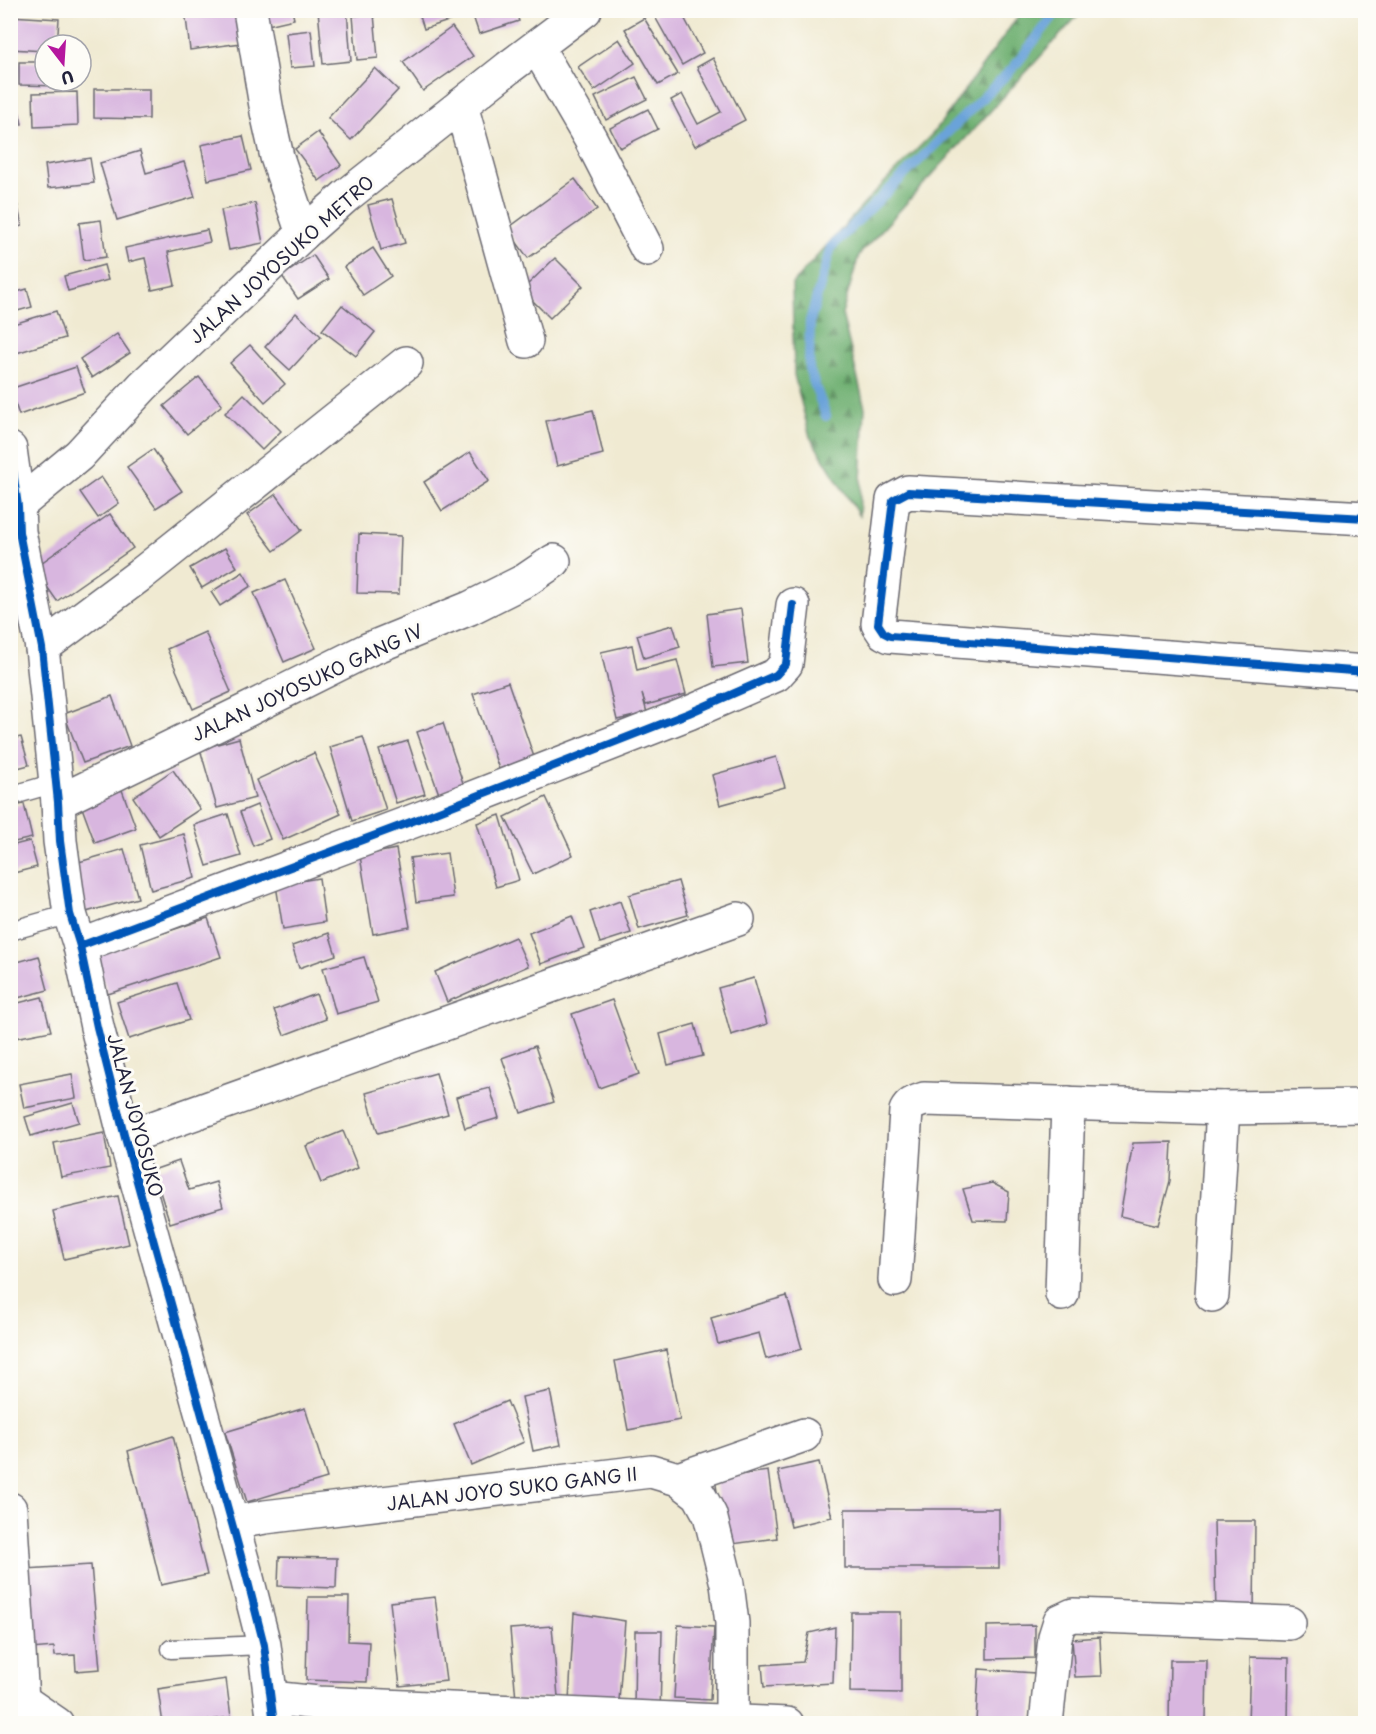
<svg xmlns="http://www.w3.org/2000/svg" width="1376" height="1734" viewBox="0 0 1376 1734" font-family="'Playpen Sans',sans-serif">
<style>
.forest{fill:url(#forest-firs);stroke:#486956;stroke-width:1.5}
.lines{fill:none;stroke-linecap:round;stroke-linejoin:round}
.stream{stroke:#6ba3d9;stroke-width:10}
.building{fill:#d8b6df}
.lane-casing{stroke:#6a6870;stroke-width:21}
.street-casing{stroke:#6a6870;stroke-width:36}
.secondary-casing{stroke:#6a6870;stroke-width:36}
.lane{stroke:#fff;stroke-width:18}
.street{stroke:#fff;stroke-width:33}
.secondary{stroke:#fff;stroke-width:33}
.cycleway-casing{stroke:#fdfcf7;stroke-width:11}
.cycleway{stroke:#0057b8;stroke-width:8}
.labels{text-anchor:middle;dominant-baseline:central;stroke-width:6;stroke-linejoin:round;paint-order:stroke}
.street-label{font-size:18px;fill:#22223b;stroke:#fdfcf7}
</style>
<defs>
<pattern id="forest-firs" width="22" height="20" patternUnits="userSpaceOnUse" patternTransform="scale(1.5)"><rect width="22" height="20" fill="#6fb072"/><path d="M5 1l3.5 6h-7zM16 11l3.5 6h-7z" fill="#5b8f5f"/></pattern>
</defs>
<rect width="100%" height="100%" fill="#fdfcf7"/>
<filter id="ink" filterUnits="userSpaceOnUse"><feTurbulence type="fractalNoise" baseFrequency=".0167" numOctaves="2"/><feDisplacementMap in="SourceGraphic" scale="12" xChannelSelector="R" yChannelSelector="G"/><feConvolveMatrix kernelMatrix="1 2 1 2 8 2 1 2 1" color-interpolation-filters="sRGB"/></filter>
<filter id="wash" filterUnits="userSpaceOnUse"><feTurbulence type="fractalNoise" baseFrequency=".008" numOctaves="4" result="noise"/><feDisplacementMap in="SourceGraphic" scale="24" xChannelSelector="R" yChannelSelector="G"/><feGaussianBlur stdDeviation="1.35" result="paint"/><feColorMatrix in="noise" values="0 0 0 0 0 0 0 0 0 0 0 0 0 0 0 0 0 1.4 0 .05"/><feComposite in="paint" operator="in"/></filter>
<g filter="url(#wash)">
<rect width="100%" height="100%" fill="#f0ead2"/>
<polygon class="forest" points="1022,11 1082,11 859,255 842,314 865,408 859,516 810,437 794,375 792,284 874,193 935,131"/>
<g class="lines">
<polyline class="stream" points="826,416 809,369 810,321 831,247 1014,67 1058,10"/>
</g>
<g id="blocks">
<g class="building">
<polygon points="185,10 236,10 241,43 190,50"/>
<polygon points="256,10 292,10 294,19 259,27"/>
<polygon points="318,10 347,10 351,61 323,64"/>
<polygon points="418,10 469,10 470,14 424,29"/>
<polygon points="471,10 515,10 519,21 479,34"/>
<polygon points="662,10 680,10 703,53 682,65 654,15"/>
<polygon points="374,14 378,58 357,60 353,16"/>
<polygon points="10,16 59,19 57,45 45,45 45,51 10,49"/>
<polygon points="644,18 678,74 658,85 625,29"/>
<polygon points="452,27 473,56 423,91 403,62"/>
<polygon points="311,30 315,66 290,68 286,33"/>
<polygon points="619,39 635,63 594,91 578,67"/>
<polygon points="713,58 745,120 695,146 671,100 682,94 698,124 721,112 697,67"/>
<polygon points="19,62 45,62 45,81 63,81 63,86 19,85"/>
<polygon points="375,68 398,90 351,140 328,118"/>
<polygon points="636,77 647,99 606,120 595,97"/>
<polygon points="13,85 22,124 10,127 10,86"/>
<polygon points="94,89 149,89 149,119 94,118"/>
<polygon points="77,92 78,125 34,127 33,93"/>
<polygon points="648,109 658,129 620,148 610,128"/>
<polygon points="318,132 341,165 319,181 295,149"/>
<polygon points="243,136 251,170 208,180 201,145"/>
<polygon points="140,151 146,173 184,162 195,197 117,220 100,163"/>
<polygon points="90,158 94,183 48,188 45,165"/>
<polygon points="575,179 597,209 528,258 507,229"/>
<polygon points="392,199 405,243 381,250 368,205"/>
<polygon points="17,203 22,226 10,229 10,204"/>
<polygon points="255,203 263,243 229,250 221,210"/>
<polygon points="101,220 106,257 84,260 79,223"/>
<polygon points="207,230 210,242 168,252 175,285 152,290 145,258 128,262 125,248"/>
<polygon points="373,248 391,276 363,295 344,267"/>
<polygon points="313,255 329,279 298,299 282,276"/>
<polygon points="555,258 583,286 550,318 522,290"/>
<polygon points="104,265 108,280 68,291 64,276"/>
<polygon points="27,289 32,307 10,313 10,294"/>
<polygon points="342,305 375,332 356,356 322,330"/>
<polygon points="56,311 65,338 10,355 10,325"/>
<polygon points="296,313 321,336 290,370 265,347"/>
<polygon points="117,334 130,353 92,378 80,359"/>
<polygon points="250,345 285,384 265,402 230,363"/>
<polygon points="76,367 85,392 19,415 10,389"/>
<polygon points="199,377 222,405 187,434 164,406"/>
<polygon points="244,394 281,431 262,450 225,413"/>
<polygon points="593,410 603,454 557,466 546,421"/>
<polygon points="153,449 182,491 156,508 127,467"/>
<polygon points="470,452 489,481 442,511 424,482"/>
<polygon points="101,477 119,503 98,518 80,492"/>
<polygon points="276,494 302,530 274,551 247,515"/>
<polygon points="110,514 133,548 57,601 34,568"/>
<polygon points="359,534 401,536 399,594 357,593"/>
<polygon points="225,548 237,567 202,588 190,568"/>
<polygon points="243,572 251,586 220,606 211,592"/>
<polygon points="285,580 316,648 284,662 254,593"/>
<polygon points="741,609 748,663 713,667 707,614"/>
<polygon points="673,625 680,647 644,658 637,635"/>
<polygon points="205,632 231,692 193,709 167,649"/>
<polygon points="632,645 637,670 677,660 686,694 646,705 642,694 647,713 617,720 601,652"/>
<polygon points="508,682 534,757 499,769 473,694"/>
<polygon points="112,696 130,746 83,763 64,714"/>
<polygon points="443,723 464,786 439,794 417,732"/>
<polygon points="21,737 29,765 10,770 10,739"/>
<polygon points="363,737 386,810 352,821 330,747"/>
<polygon points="239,738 255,798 217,808 200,749"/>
<polygon points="408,741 425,794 396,803 379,750"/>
<polygon points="314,753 341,814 283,840 256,780"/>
<polygon points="776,757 785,787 720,805 712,775"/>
<polygon points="173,770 200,809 159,836 133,797"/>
<polygon points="122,790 136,828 95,843 81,805"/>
<polygon points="546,797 573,855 533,874 505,817"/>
<polygon points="24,804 32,838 10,843 10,807"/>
<polygon points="257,805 270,839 253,846 240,812"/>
<polygon points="228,814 241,856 207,866 194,825"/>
<polygon points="500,815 519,880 496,887 477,823"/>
<polygon points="184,834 195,878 151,890 140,845"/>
<polygon points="30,841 37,867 10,874 10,846"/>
<polygon points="124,849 138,898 86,912 72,864"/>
<polygon points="396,849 410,927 373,934 360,856"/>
<polygon points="447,853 453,897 416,902 410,858"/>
<polygon points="319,878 325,922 283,929 276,885"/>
<polygon points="678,881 688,915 639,929 629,895"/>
<polygon points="620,901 631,933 600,943 590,912"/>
<polygon points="572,916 584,948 541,964 529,933"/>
<polygon points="208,918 221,957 108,994 95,956"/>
<polygon points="329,933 336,955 299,968 292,946"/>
<polygon points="515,937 528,966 447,1002 435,972"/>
<polygon points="39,956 48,990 10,1000 10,964"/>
<polygon points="364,957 378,1002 336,1014 323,968"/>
<polygon points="754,978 767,1024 731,1035 718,988"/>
<polygon points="177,983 189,1020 129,1039 117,1002"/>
<polygon points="316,994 326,1019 284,1035 274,1010"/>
<polygon points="42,997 51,1031 10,1039 10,1005"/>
<polygon points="612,1000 639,1074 599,1088 572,1014"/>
<polygon points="695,1024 703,1056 668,1065 660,1034"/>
<polygon points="535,1046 554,1102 521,1113 502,1058"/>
<polygon points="436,1073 448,1114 378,1133 366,1093"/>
<polygon points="72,1074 76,1098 24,1108 19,1084"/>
<polygon points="490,1088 499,1118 465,1128 456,1097"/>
<polygon points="73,1103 79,1122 31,1136 25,1117"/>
<polygon points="343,1131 358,1168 321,1183 306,1146"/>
<polygon points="104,1133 110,1168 61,1177 54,1143"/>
<polygon points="1172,1142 1170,1181 1158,1225 1120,1216 1133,1143"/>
<polygon points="179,1161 189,1190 216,1182 223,1207 170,1223 153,1170"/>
<polygon points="992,1183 1009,1192 1007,1221 973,1220 963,1189"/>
<polygon points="118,1196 129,1244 64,1259 53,1211"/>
<polygon points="787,1296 802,1349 766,1359 759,1333 718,1344 711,1318"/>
<polygon points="666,1350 680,1420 628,1430 615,1361"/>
<polygon points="550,1391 561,1445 533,1451 522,1397"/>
<polygon points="507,1401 524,1442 471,1465 454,1424"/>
<polygon points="305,1408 327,1478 247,1502 225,1432"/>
<polygon points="173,1436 207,1575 161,1585 128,1451"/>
<polygon points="819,1462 832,1517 791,1527 778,1471"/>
<polygon points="768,1471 777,1538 725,1545 715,1478"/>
<rect x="845" y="1509" width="154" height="59"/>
<polygon points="1214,1521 1255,1521 1254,1617 1216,1614"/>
<polygon points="279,1557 337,1558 336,1588 278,1586"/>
<polygon points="91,1565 100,1669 76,1671 75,1655 55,1656 54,1647 31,1649 25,1569"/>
<polygon points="308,1597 349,1597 348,1641 369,1642 367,1682 306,1680"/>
<polygon points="435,1597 446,1681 400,1686 390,1602"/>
<polygon points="851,1612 901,1612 901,1693 850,1692"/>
<polygon points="574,1613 625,1621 619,1701 569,1701"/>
<polygon points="678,1625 714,1627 710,1700 674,1698"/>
<polygon points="1035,1625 1035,1658 987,1659 987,1626"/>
<polygon points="552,1626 558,1697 516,1700 510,1629"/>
<polygon points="835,1627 833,1683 764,1687 762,1665 803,1662 809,1633"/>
<polygon points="635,1631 662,1631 660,1714 634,1713"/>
<polygon points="1100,1637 1102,1676 1075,1677 1072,1639"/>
<polygon points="1250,1657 1289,1658 1288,1724 1248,1724"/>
<polygon points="1170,1660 1207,1660 1206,1721 1169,1721"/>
<polygon points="979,1669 1035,1673 1031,1724 976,1721"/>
<polygon points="226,1679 231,1717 185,1724 163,1724 158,1689"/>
<polygon points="289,1710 418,1724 287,1724"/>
</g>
</g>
</g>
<g filter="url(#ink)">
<use href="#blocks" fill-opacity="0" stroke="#6a6870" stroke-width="1.5"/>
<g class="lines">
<defs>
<g id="lane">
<polyline points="10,796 55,783"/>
<polyline points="10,931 70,914"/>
<polyline points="171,1649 264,1645"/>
</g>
<g id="street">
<polyline points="250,10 267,112 277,157 303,234"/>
<polyline points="537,47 590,138 647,249"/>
<polyline points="461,105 526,341"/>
<polyline points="10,449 18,506 19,532 42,648 58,802 60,841 70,914 80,946 97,1027 125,1138 246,1574 264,1645 274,1724"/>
<polyline points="10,512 79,455 143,386 303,234 346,196 508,68 585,10"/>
<polyline points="1366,518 908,492 893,500 878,624 884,633 890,636 1366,672"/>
<polyline points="42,648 140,575 406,363"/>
<polyline points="58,802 247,710 367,650 470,608 526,580 554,561"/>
<polyline points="80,946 421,818 689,713 776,675 786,664 793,605"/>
<polyline points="125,1138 738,919"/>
<path d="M895,1280L906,1111C910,1103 916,1102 924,1099L1223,1108L1366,1106"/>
<polyline points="1062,1294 1068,1103"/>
<polyline points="1212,1295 1223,1108"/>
<polyline points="678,1479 804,1435"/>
<polyline points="10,1509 22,1700"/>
<polyline points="232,1523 265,1517 651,1471 678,1479 699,1495 710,1515 727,1584 732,1623 732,1722"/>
<polyline points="271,1698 318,1703 787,1724"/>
<polyline points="1046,1724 1055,1637 1060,1621 1073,1615 1289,1623"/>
</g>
<polyline id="secondary" points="10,1696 22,1700 57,1724"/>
</defs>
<use href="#lane" class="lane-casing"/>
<use href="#street" class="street-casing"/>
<use href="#secondary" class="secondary-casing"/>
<use href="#lane" class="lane"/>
<use href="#street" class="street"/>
<use href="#secondary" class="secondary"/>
<defs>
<g id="cycleway">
<polyline points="10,449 18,506 19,532 42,648 58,802 60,841 70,914 80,946 97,1027 125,1138 246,1574 264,1645 274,1724"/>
<polyline points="1366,518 908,492 893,500 878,624 884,633 890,636 1366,672"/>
<polyline points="80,946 421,818 689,713 776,675 786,664 793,605"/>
</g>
</defs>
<use href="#cycleway" class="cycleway-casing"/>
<use href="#cycleway" class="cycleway"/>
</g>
</g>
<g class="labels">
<g class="street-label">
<text transform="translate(281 259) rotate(-42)">JALAN JOYOSUKO METRO</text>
<text transform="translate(307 682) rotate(-25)">JALAN JOYOSUKO GANG IV</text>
<text transform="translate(136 1115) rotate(75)">JALAN JOYOSUKO</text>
<text transform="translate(512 1488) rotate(-7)">JALAN JOYO SUKO GANG II</text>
</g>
</g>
<rect width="1376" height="1734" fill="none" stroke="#fdfcf7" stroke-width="36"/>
<g transform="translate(63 63) rotate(163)"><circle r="28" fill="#fdfcf7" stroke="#a5a5ac" stroke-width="1.5"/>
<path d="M0-4.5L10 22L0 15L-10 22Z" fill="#b5179e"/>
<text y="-9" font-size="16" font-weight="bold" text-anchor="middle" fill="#22223b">U</text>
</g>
</svg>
